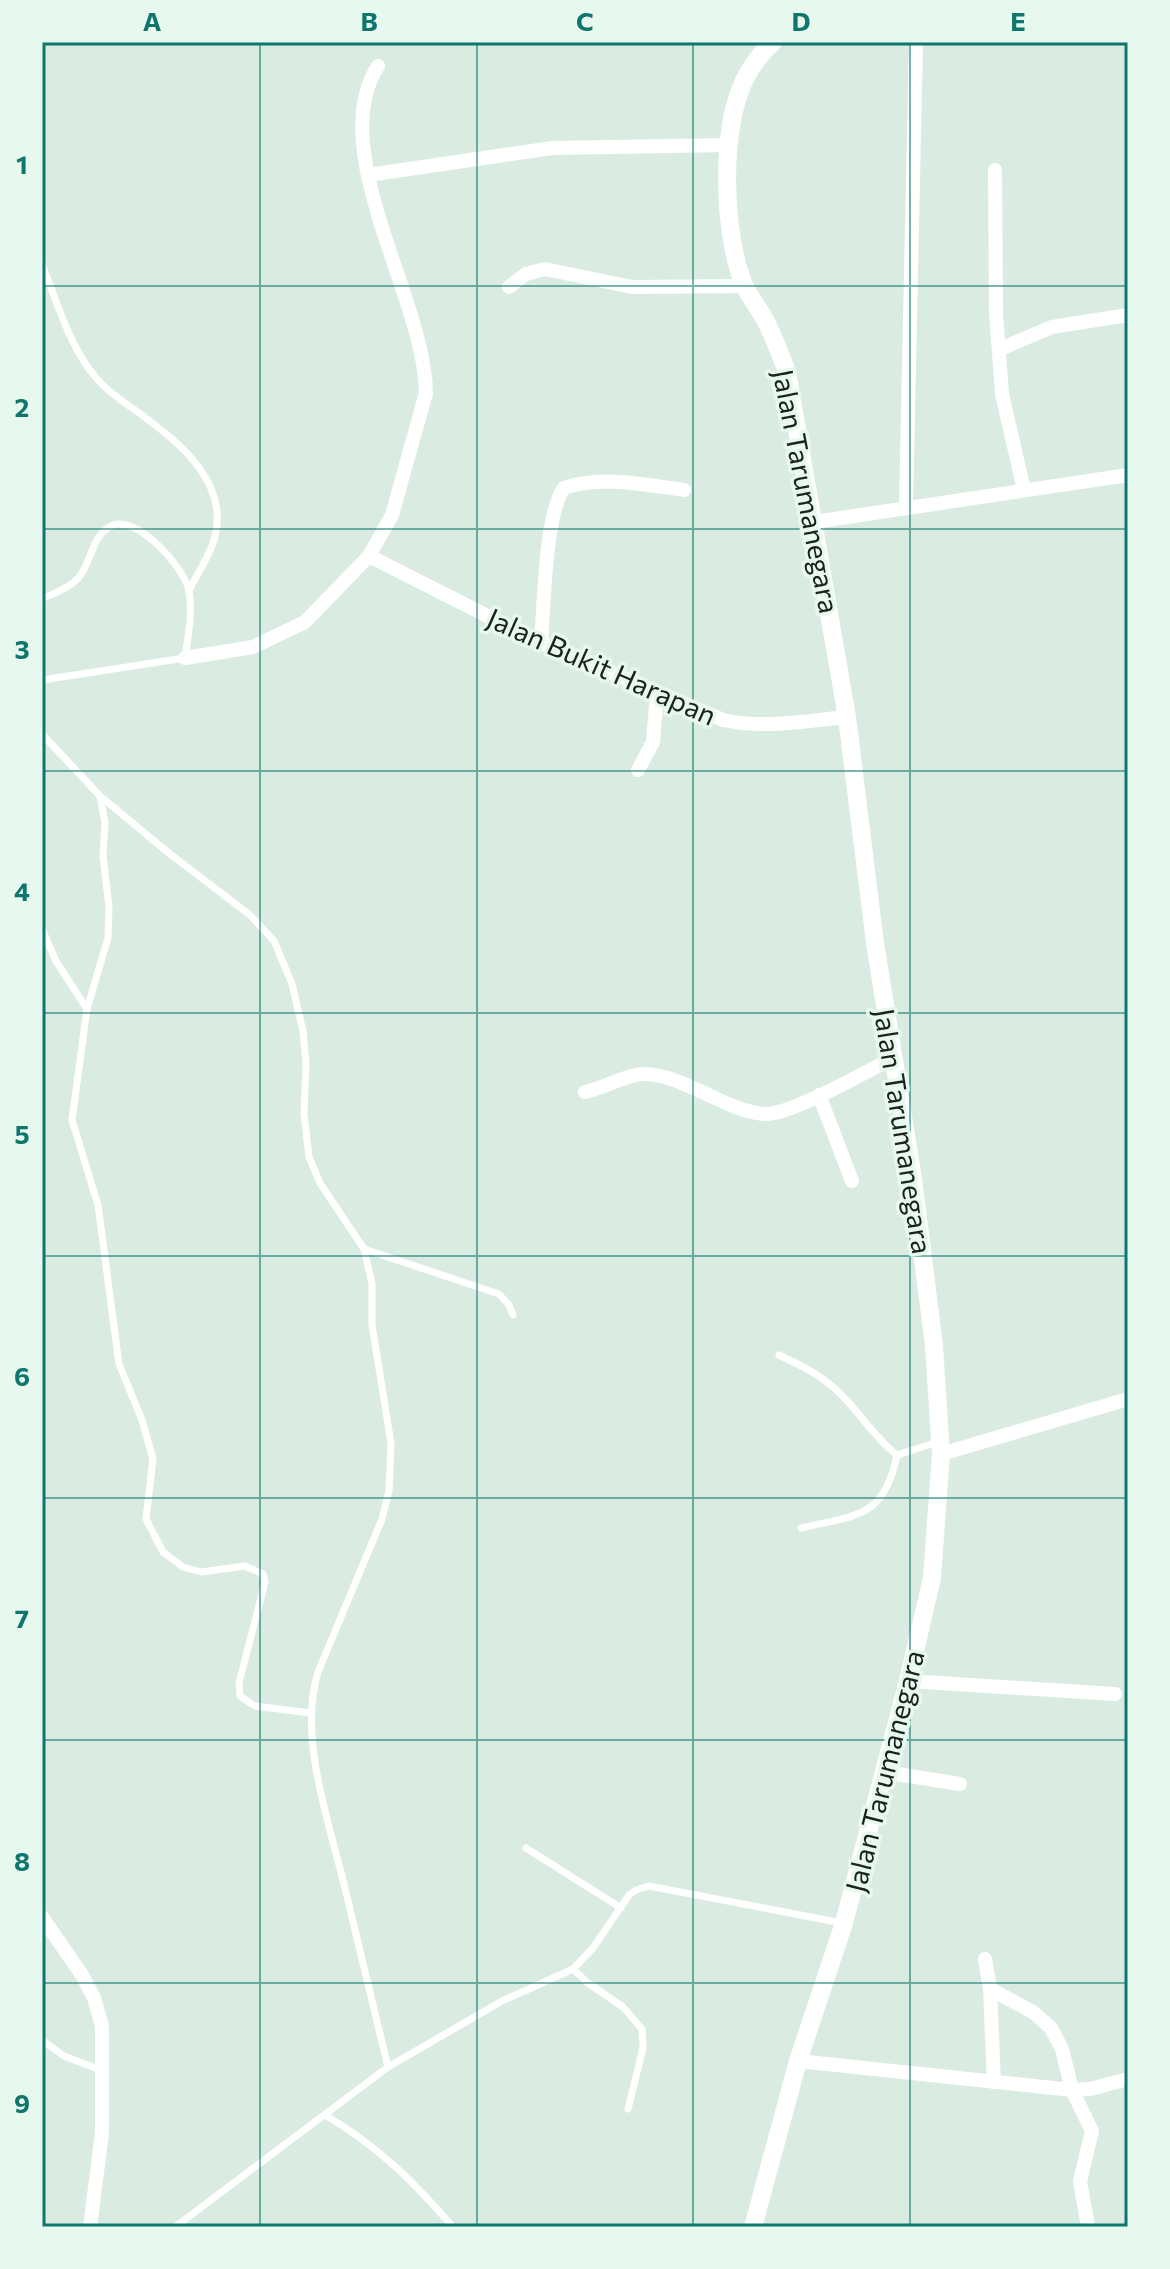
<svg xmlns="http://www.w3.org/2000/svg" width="1170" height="2269" viewBox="0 0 1170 2269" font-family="Commissioner,sans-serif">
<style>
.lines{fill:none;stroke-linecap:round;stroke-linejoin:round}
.service{stroke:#fff;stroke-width:7}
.minor{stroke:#fff;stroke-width:14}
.tertiary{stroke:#fff;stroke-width:18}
.grid{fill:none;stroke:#0f766e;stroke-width:2;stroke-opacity:0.55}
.labels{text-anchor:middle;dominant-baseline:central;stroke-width:7;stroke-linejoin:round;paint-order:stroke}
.street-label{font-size:28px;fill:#1b211d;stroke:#e7f9ef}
.neatline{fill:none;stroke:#0f766e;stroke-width:3}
.grid-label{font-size:26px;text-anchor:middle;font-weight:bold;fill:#0f766e}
</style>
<rect width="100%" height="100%" fill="#daece1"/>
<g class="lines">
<g class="service">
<path d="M42,264C57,302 70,348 97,379C108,392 121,400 135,410C179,442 235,485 212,546C206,561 197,575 189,590"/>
<path d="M42,599C54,593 70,588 79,577C92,562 91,536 111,526C136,513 185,568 189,591C193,612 188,637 185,658L42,680"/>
<path d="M42,734L100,796L170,854L250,915L274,941L292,984L303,1031L306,1064L304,1114L309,1157L320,1183L364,1249L372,1284V1325L391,1443L389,1491L382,1519L318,1672C298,1738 329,1822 345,1888C359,1948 374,2008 388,2067"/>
<polyline points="100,796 105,823 103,856 109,907 108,938 87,1009 72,1120 98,1205 119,1364 142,1420 153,1459 146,1519 163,1552 183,1567 201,1572 245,1566 263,1574 265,1582 239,1683 240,1696 255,1706 310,1713"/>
<polyline points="42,929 56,961 87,1009"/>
<polyline points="364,1249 499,1294 509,1305 513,1315"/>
<path d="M779,1355C798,1364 817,1373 833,1387C857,1407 872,1436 897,1455"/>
<path d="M801,1528C856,1515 884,1519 897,1455L938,1442"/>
<polyline points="526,1848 621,1908"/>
<polyline points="573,1969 588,1983 623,2007 642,2029 643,2048 628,2109"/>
<polyline points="42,2040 64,2056 101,2070"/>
<path d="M325,2115C379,2147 412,2180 453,2227"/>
<polyline points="175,2227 388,2067 502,2001 573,1969 593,1948 629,1895 636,1890 649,1886 842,1923"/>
</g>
<g class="minor">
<polyline points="995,170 996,313 1002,394 1024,490"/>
<polyline points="368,175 552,148 729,145"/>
<polyline points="509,287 526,274 545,269 632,287 745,286"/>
<polyline points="1000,349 1052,327 1128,315"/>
<polyline points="906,506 916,42"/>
<polyline points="814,522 1128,475"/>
<path d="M369,556L541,643L723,720C765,729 805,721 847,717"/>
<path d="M541,643C544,607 545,514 564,488C601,475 646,485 684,490"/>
<path d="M185,658L253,647L305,622L369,556L392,515L426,393C425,298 324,150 378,66"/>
<polyline points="638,770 653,742 657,694"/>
<path d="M585,1092C605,1088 624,1075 643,1074C681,1073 729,1113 765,1114C790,1115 868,1071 893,1058"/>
<polyline points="819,1095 852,1181"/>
<polyline points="941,1454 1128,1399"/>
<polyline points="908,1681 1115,1694"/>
<polyline points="884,1772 960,1784"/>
<polyline points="42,1917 82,1975 94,1998 102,2026 102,2133 90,2227"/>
<polyline points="985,1959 990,1989 994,2082"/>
<polyline points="990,1989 1033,2012 1051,2028 1062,2049 1072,2090 1092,2131 1080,2181 1088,2227"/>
<polyline points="798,2061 1072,2090 1090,2089 1128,2079"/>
</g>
<path class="tertiary" d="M753,2227L798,2061L844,1923L908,1681L932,1578L941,1454L934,1346L913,1179L875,943L847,717L787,372C780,353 773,334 763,316C757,306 749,296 744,285C723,234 720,131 744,81C751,66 761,53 773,42"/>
</g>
<path class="grid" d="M260,42V2227M477,42V2227M693,42V2227M910,42V2227M42,286H1128M42,529H1128M42,771H1128M42,1013H1128M42,1256H1128M42,1498H1128M42,1740H1128M42,1983H1128"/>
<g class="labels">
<g class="street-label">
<text transform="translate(807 491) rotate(79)">Jalan Tarumanegara</text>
<text transform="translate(602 666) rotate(24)">Jalan Bukit Harapan</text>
<text transform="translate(904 1131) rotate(81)">Jalan Tarumanegara</text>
<text transform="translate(884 1771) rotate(-76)">Jalan Tarumanegara</text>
</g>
</g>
<rect width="1170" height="2269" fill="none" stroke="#e7f9ef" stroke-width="88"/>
<rect x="44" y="44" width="1082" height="2181" class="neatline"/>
<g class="grid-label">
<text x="152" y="31">A</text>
<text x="369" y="31">B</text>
<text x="585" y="31">C</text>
<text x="801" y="31">D</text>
<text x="1018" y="31">E</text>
<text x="22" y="174">1</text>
<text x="22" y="417">2</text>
<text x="22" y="659">3</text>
<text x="22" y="901">4</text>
<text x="22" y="1144">5</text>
<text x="22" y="1386">6</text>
<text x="22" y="1628">7</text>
<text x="22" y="1871">8</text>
<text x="22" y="2113">9</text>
</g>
</svg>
